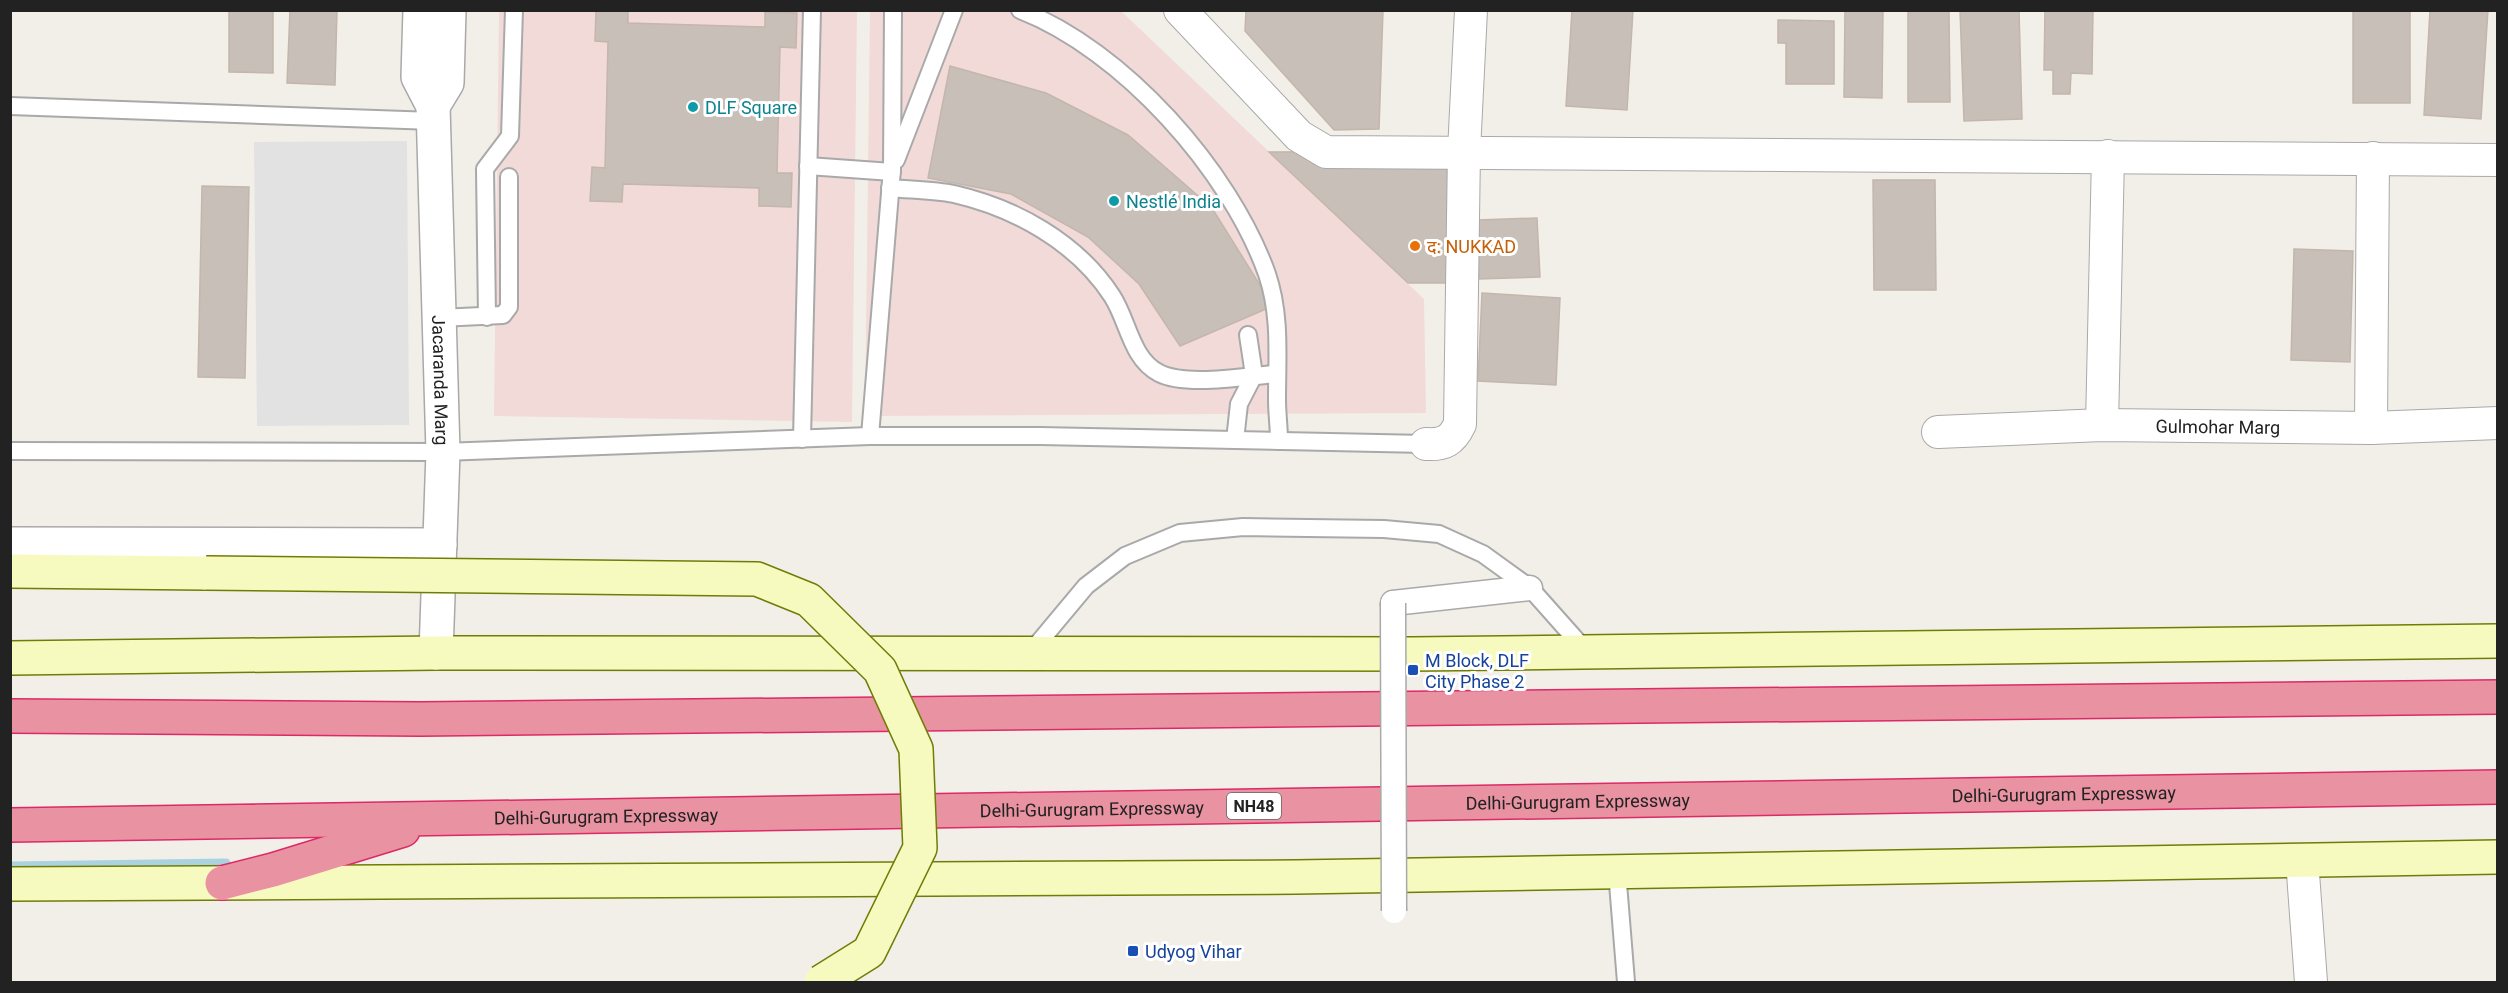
<svg xmlns="http://www.w3.org/2000/svg" width="2508" height="993" viewBox="0 0 2508 993" font-family="Roboto,'Noto Sans Devanagari',sans-serif">
<style>
.commercial{fill:#f2dad9}
.parking{fill:#e2e2e2}
.lines{fill:none;stroke-linecap:round;stroke-linejoin:round}
.stream{stroke:#aad3df;stroke-width:9}
.building{fill:#c7bfb8;stroke:#c4b6ab;stroke-width:1.5}
.service-casing{stroke:#a9a9a9;stroke-width:20}
.pedestrian-casing{stroke:#a9a9a9;stroke-width:27}
.minor-casing{stroke:#a9a9a9;stroke-width:34}
.tertiary-casing{stroke:#a9a9a9;stroke-width:36}
.secondary-casing{stroke:#707d05;stroke-width:36}
.motorway-casing{stroke:#dc2a67;stroke-width:36}
.service{stroke:#fff;stroke-width:16}
.pedestrian{stroke:#fff;stroke-width:24}
.minor{stroke:#fff;stroke-width:32}
.tertiary{stroke:#fff;stroke-width:33}
.secondary{stroke:#f7fabf;stroke-width:33}
.motorway{stroke:#e892a2;stroke-width:33}
.pedestrian-bridge-casing{stroke:#a9a9a9;stroke-width:27;stroke-linecap:butt}
.secondary-bridge-casing{stroke:#707d05;stroke-width:36;stroke-linecap:butt}
.pedestrian-bridge{stroke:#fff;stroke-width:24}
.secondary-bridge{stroke:#f7fabf;stroke-width:33}
.culture-dot{fill:#0f9aa8;stroke:#fff;stroke-width:2}
.food-dot{fill:#e8710a;stroke:#fff;stroke-width:2}
.transit-dot{fill:#1a4fb4;stroke:#fff;stroke-width:2}
.labels{text-anchor:middle;dominant-baseline:central;stroke-width:6;stroke-linejoin:round;paint-order:stroke}
.shield{fill:#fff;stroke:#646464;stroke-width:1.5}
.shield-label{font-size:16px;font-weight:bold;fill:#222}
.culture-label{font-size:18px;fill:#0d838f;stroke:#fff;text-anchor:start}
.food-label{font-size:18px;fill:#c56008;stroke:#fff;text-anchor:start}
.street-label{font-size:18px;fill:#222;stroke:#fff}
.transit-label{font-size:18px;fill:#164399;stroke:#fff;text-anchor:start}
</style>
<rect width="100%" height="100%" fill="#f2efe9"/>
<g class="commercial">
<polygon points="499,11 857,11 852,422 494,416"/>
<polygon points="870,11 1121,11 1424,299 1426,413 865,416"/>
</g>
<polygon class="parking" points="407,141 409,425 257,426 254,142"/>
<g class="lines">
<polyline class="stream" points="10,866 226,863"/>
</g>
<g class="building">
<polygon points="229,10 273,10 273,73 229,72"/>
<polygon points="290,10 337,10 335,85 287,83"/>
<polygon points="596,10 628,10 628,23 765,27 765,12 797,13 796,48 780,47 777,173 792,173 791,207 759,206 759,188 623,184 622,202 590,201 592,167 605,168 608,42 595,41"/>
<polygon points="1246,10 1383,10 1379,129 1334,130 1245,31"/>
<polygon points="1572,10 1633,10 1627,110 1566,106"/>
<polygon points="1845,10 1883,10 1882,98 1844,97"/>
<polygon points="1908,10 1949,10 1950,102 1908,102"/>
<polygon points="1960,10 2019,10 2022,119 1964,121"/>
<polygon points="2045,10 2093,10 2092,74 2071,73 2070,94 2053,94 2053,70 2044,70"/>
<rect x="2353" y="10" width="57" height="93"/>
<polygon points="2430,10 2488,10 2481,119 2424,115"/>
<polygon points="1778,20 1834,21 1834,84 1786,84 1786,43 1778,43"/>
<polygon points="950,66 1046,93 1128,135 1212,208 1273,306 1180,346 1139,284 1088,237 1011,194 928,178"/>
<polygon points="1464,151 1459,283 1408,283 1269,152"/>
<polygon points="1873,180 1935,180 1936,290 1874,290"/>
<polygon points="202,186 249,187 245,378 198,377"/>
<polygon points="1537,218 1540,277 1479,279 1477,220"/>
<polygon points="2294,249 2353,251 2350,362 2291,360"/>
<polygon points="1482,293 1560,298 1556,385 1478,381"/>
</g>
<g class="lines">
<defs>
<g id="service">
<path d="M1020,10C1123,50 1230,170 1267,274C1281,315 1277,357 1277,400C1277,413 1279,427 1279,441"/>
<polyline points="10,106 434,121"/>
<polyline points="896,160 954,10"/>
<polyline points="808,166 892,172"/>
<path d="M890,188C911,190 934,190 954,194C1015,208 1077,242 1112,296C1128,320 1131,359 1159,373C1186,387 1246,376 1277,374"/>
<polyline points="487,317 485,169 510,136 514,10"/>
<polyline points="439,318 503,315 509,307 509,177"/>
<polyline points="870,436 892,169 893,10"/>
<polyline points="802,439 812,10"/>
<polyline points="1235,440 1239,404 1254,375 1248,335"/>
<polyline points="10,451 443,452 870,436 1040,436 1426,444"/>
<polyline points="1030,653 1086,586 1125,556 1180,533 1243,527 1384,529 1439,534 1483,554 1530,588 1586,651"/>
<polyline points="1617,871 1626,982"/>
</g>
<polyline id="pedestrian" points="1393,603 1530,588"/>
<g id="minor">
<polyline points="1180,10 1299,136 1326,152 2498,160"/>
<polyline points="2102,425 2108,156"/>
<polyline points="2371,428 2373,158"/>
<path id="s1" d="M1938,432L2102,425L2371,428L2498,423"/>
<path d="M1426,444C1444,445 1452,441 1460,424L1464,151L1471,10"/>
<polyline points="2302,860 2311,982"/>
</g>
<g id="tertiary">
<path id="s2" d="M420,10L418,77L433,106L443,452L436,653"/>
<polyline points="433,106 447,83 449,10"/>
<polyline points="10,544 440,545"/>
</g>
<g id="secondary">
<polyline points="10,571 206,573"/>
<polyline points="10,658 436,653 1412,654 2498,641"/>
<polyline points="10,884 1296,877 2498,857"/>
</g>
<g id="motorway">
<polyline points="10,716 421,719 2498,697"/>
<path id="s3" d="M10,825L2498,787"/>
<polyline points="222,883 273,870 403,830"/>
</g>
</defs>
<use href="#service" class="service-casing"/>
<use href="#pedestrian" class="pedestrian-casing"/>
<use href="#minor" class="minor-casing"/>
<use href="#tertiary" class="tertiary-casing"/>
<use href="#secondary" class="secondary-casing"/>
<use href="#motorway" class="motorway-casing"/>
<use href="#service" class="service"/>
<use href="#pedestrian" class="pedestrian"/>
<use href="#minor" class="minor"/>
<use href="#tertiary" class="tertiary"/>
<use href="#secondary" class="secondary"/>
<use href="#motorway" class="motorway"/>
<defs>
<polyline id="pedestrian-bridge" points="1393,603 1394,911"/>
<polyline id="secondary-bridge" points="206,573 757,579 809,600 880,670 916,749 920,848 869,952 821,982"/>
</defs>
<use href="#pedestrian-bridge" class="pedestrian-bridge-casing"/>
<use href="#secondary-bridge" class="secondary-bridge-casing"/>
<use href="#pedestrian-bridge" class="pedestrian-bridge"/>
<use href="#secondary-bridge" class="secondary-bridge"/>
</g>
<g class="culture-dot">
<circle cx="693" cy="107" r="6"/>
<circle cx="1114" cy="201" r="6"/>
</g>
<circle class="food-dot" cx="1415" cy="246" r="6"/>
<g class="transit-dot">
<rect x="1407" y="664" width="12" height="12" rx="3"/>
<rect x="1127" y="945" width="12" height="12" rx="3"/>
</g>
<g class="labels">
<rect class="shield" x="1227" y="793" width="54" height="26" rx="4.5"/>
<g class="shield-label">
<text x="1254" y="806">NH48</text>
</g>
<g class="culture-label">
<text x="705" y="107">DLF Square</text>
<text x="1126" y="201">Nestlé India</text>
</g>
<g class="food-label">
<text x="1427" y="246">द: NUKKAD</text>
</g>
<g class="street-label">
<text stroke="none"><textPath href="#s2" startOffset="374">Jacaranda Marg</textPath></text>
<text stroke="none"><textPath href="#s1" startOffset="280">Gulmohar Marg</textPath></text>
<text stroke="none"><textPath href="#s3" startOffset="2054">Delhi-Gurugram Expressway</textPath></text>
<text stroke="none"><textPath href="#s3" startOffset="1568">Delhi-Gurugram Expressway</textPath></text>
<text stroke="none"><textPath href="#s3" startOffset="1082">Delhi-Gurugram Expressway</textPath></text>
<text stroke="none"><textPath href="#s3" startOffset="596">Delhi-Gurugram Expressway</textPath></text>
</g>
<g class="transit-label">
<text x="1425" y="660">M Block, DLF<tspan x="1425" dy="21">City Phase 2</tspan></text>
<text x="1145" y="951">Udyog Vihar</text>
</g>
</g>
<rect width="2508" height="993" fill="none" stroke="#222222" stroke-width="24"/>
</svg>
